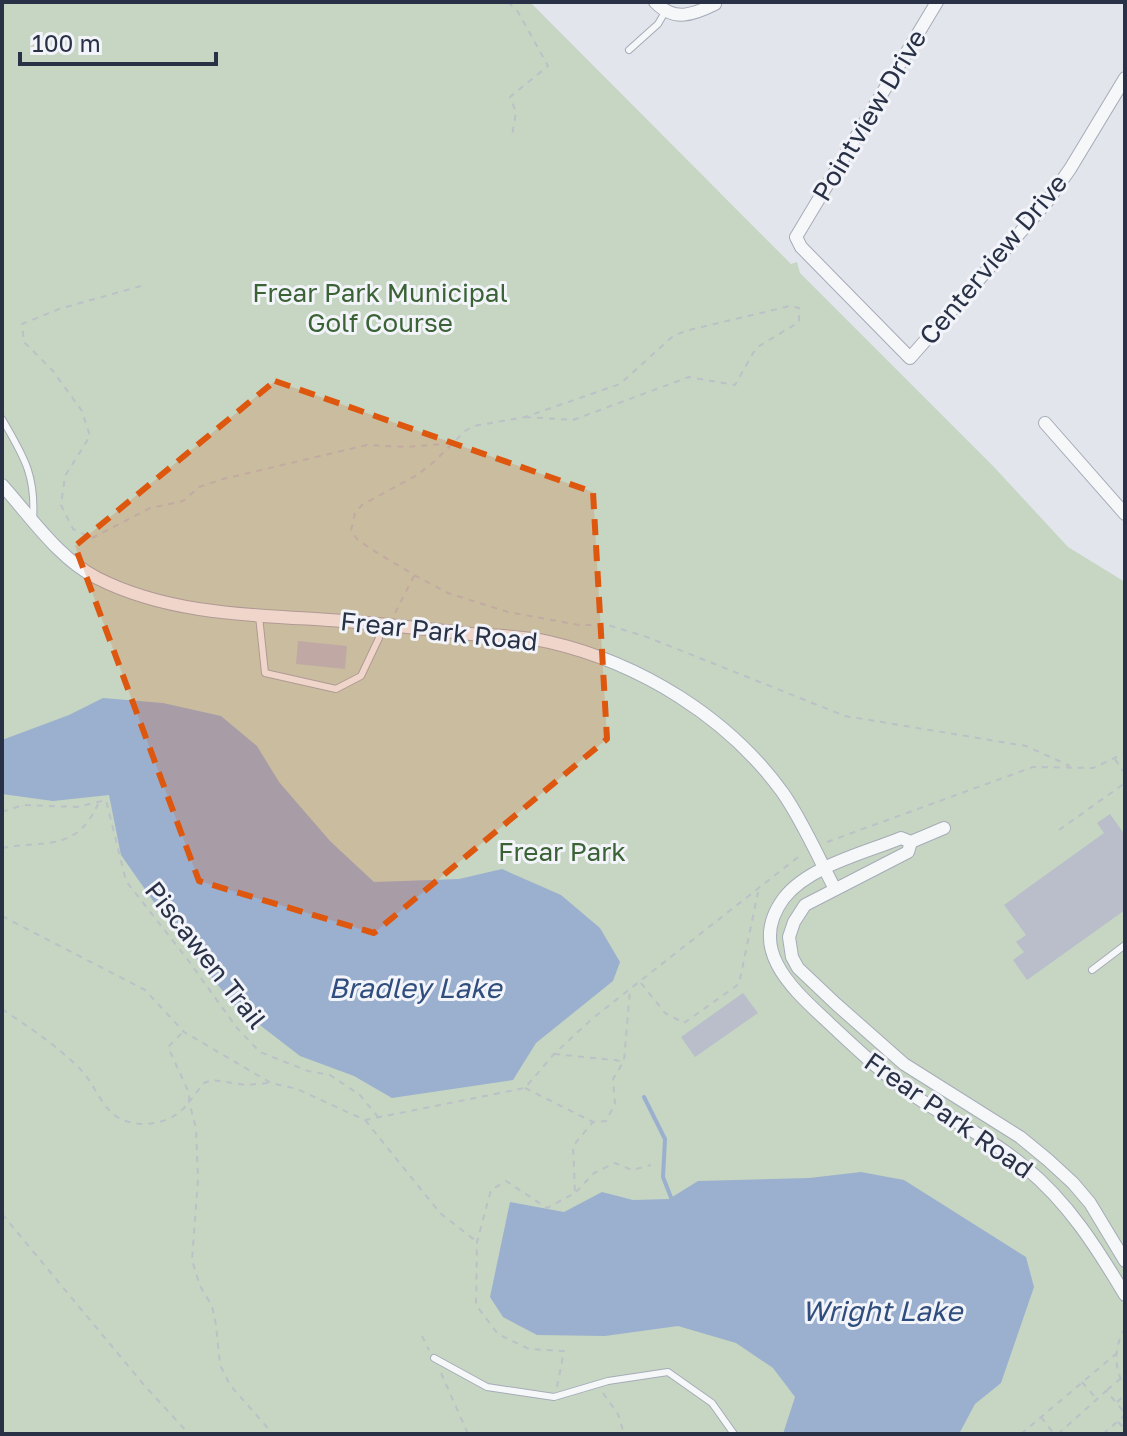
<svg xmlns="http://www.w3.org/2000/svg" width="1127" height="1436" viewBox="0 0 1127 1436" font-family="'Golos Text',sans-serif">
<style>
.green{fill:#c6d6c3}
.water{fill:#9bb0ce}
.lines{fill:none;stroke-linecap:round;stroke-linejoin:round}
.stream{stroke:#9bb0ce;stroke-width:4}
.building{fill:#b9beca}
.lane-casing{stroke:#a6abb7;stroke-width:8}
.street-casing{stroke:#a6abb7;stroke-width:14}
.path{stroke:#bcc0c7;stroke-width:2;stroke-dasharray:6 6;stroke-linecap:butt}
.lane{stroke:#f5f7f9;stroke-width:6}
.street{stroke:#f5f7f9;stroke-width:12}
.marked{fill:#de570f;fill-opacity:0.2;stroke:#de570f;stroke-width:6;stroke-dasharray:16 10;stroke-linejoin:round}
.labels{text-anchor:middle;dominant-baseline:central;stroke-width:6;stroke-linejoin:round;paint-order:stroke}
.street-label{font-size:26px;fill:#283145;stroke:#f2f4f9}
.park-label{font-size:26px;fill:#3a6235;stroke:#f2f4f9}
.water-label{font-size:28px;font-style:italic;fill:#2f4d7d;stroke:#f2f4f9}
</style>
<rect width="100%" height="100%" fill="#e2e5ec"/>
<polygon class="green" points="2,2 530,2 791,264 797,262 800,273 994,467 1068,547 1125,582 1125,1434 2,1434"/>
<g class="water">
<polygon points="103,698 163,703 221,716 257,746 279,782 330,841 374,882 459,879 502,869 561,895 600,928 620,962 613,981 536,1043 513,1080 392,1098 354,1076 300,1056 234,1005 172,928 121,855 109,795 53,801 2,794 2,740 69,715"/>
<polygon points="861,1172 904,1180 1026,1257 1034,1287 1001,1383 975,1404 959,1434 783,1434 795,1397 773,1368 736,1343 678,1326 605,1336 537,1335 503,1317 490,1297 510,1202 564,1212 602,1192 633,1200 669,1199 698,1181 809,1178"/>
</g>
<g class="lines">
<polyline class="stream" points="644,1097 665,1139 663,1177 672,1200"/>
</g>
<g class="building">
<polygon points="298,641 347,646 345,669 296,664"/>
<polygon points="1110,814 1125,835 1125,910 1027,980 1013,960 1024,952 1016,942 1026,935 1004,905 1104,833 1097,823"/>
<polygon points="743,993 758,1013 695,1057 681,1037"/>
</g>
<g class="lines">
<defs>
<g id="lane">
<polyline points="629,50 658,24 665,12"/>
<path d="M2,419C24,457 36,475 33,520"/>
<polyline points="259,616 265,673 336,689 361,676 379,638 378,623"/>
<polyline points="1092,970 1125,945"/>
<polyline points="434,1358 487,1387 554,1397 608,1381 668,1372 712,1403 734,1434"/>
</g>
<g id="street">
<path d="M655,2C674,22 693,15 715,4L714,2"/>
<polyline points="937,2 796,237 801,247 910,358 1046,203 1070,169 1125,78"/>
<polyline points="1045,423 1125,514"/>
<path d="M2,485C30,516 59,559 97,578C164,612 241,615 315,619C367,622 419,628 471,634C496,636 524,636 549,642C640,663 728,717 783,793C803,822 818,857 835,889"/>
<path d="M944,828L911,842L901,838C865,853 809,866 784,898C745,950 795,991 830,1024C857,1049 883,1074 913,1095C950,1120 991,1138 1025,1167C1068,1202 1097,1248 1125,1295"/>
<polyline points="911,842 908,852 805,905 794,922 789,937 792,957 798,968 836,1004 904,1064 1020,1137 1048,1160 1073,1183 1090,1203 1125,1261"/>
</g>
</defs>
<use href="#lane" class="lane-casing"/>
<use href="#street" class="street-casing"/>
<g class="path">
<polyline points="508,2 518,12 548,66 510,97 516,112 512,136"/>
<polyline points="141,286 59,309 22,324 24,342 53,371 82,411 90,436 65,476 61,505 73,529 92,538 150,508 183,501 199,487 223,479 367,445 407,447 452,443"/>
<polyline points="525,417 573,420 689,377 735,385 756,348 799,322 799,308 790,306 685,331 672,337 620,384 525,417 474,426 465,431 435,461 417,475 362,505 355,513 351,531 357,539 371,549 414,575 448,593 473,601 508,612 579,625 608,625 647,637 845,716 1026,746 1070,766"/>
<polyline points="395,613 414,576"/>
<polyline points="1115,759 1125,774"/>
<polyline points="2,812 23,805 77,807 106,800 126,881 188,960 237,1028 260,1052 308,1071 330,1075 360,1095 378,1117"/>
<polyline points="1059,830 1125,783"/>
<polyline points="827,842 1033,767 1093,768 1125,753"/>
<path d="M2,848C47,840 76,852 98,804"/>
<polyline points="2,916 145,990 184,1032 271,1083 297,1089 365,1120 525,1088 554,1054 593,1018 802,854"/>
<polyline points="641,983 665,1013 684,1023 739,984 758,892"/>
<path d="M2,1009C30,1028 58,1046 82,1071C95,1085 103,1111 121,1119C145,1130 175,1122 189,1102V1093L168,1047L182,1033"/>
<polyline points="554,1054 623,1061"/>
<polyline points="268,1083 246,1085 212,1080 204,1083 189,1102 196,1128 198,1179 192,1260 200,1286 212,1306 216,1325 220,1365 230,1385 273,1434"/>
<polyline points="525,1088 593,1122 606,1121 615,1104 613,1079 624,1061 630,990"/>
<polyline points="365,1120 440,1213 476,1241"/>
<polyline points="576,1192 594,1173 615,1163 632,1170 651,1165"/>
<polyline points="2,1214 144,1385 189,1434"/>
<path d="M1125,1328C1114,1346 1113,1369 1125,1386"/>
<polyline points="422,1336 429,1350"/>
<polyline points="441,1373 468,1434"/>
<polyline points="1082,1382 1096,1398"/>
<polyline points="557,1387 564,1351 529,1349 498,1334 476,1305 477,1242 491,1190 506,1181 547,1208 575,1193 573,1146 593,1122"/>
<polyline points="1107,1390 1120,1379"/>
<polyline points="603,1393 618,1414 624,1434"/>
<polyline points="1117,1402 1125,1395"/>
<polyline points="1041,1417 1054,1434"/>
<polyline points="1118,1422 1125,1429"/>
<polyline points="1021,1434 1117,1353"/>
<polyline points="1058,1434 1106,1391 1125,1413"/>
<polyline points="1103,1434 1125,1415"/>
</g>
<use href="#lane" class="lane"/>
<use href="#street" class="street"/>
</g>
<path class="marked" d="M275,381L593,492L607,739L374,933L199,881L75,546Z"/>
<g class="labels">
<g class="street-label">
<text transform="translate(869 115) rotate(-59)">Pointview Drive</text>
<text transform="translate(993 259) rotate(-50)">Centerview Drive</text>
<text transform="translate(439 631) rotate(6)">Frear Park Road</text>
<text transform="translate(206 955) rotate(52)">Piscawen Trail</text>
<text transform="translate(949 1115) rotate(35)">Frear Park Road</text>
</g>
<g class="park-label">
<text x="380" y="292">Frear Park Municipal<tspan x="380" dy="30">Golf Course</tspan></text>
<text x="562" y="851">Frear Park</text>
</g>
<g class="water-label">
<text x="415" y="987">Bradley Lake</text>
<text x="882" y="1310">Wright Lake</text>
</g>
</g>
<rect width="1127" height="1436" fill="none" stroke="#283145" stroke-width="8"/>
<path d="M20 52v12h196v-12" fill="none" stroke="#283145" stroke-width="4"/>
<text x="32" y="52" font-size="24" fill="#283145" stroke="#f2f4f9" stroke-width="6" paint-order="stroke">100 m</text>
</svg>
